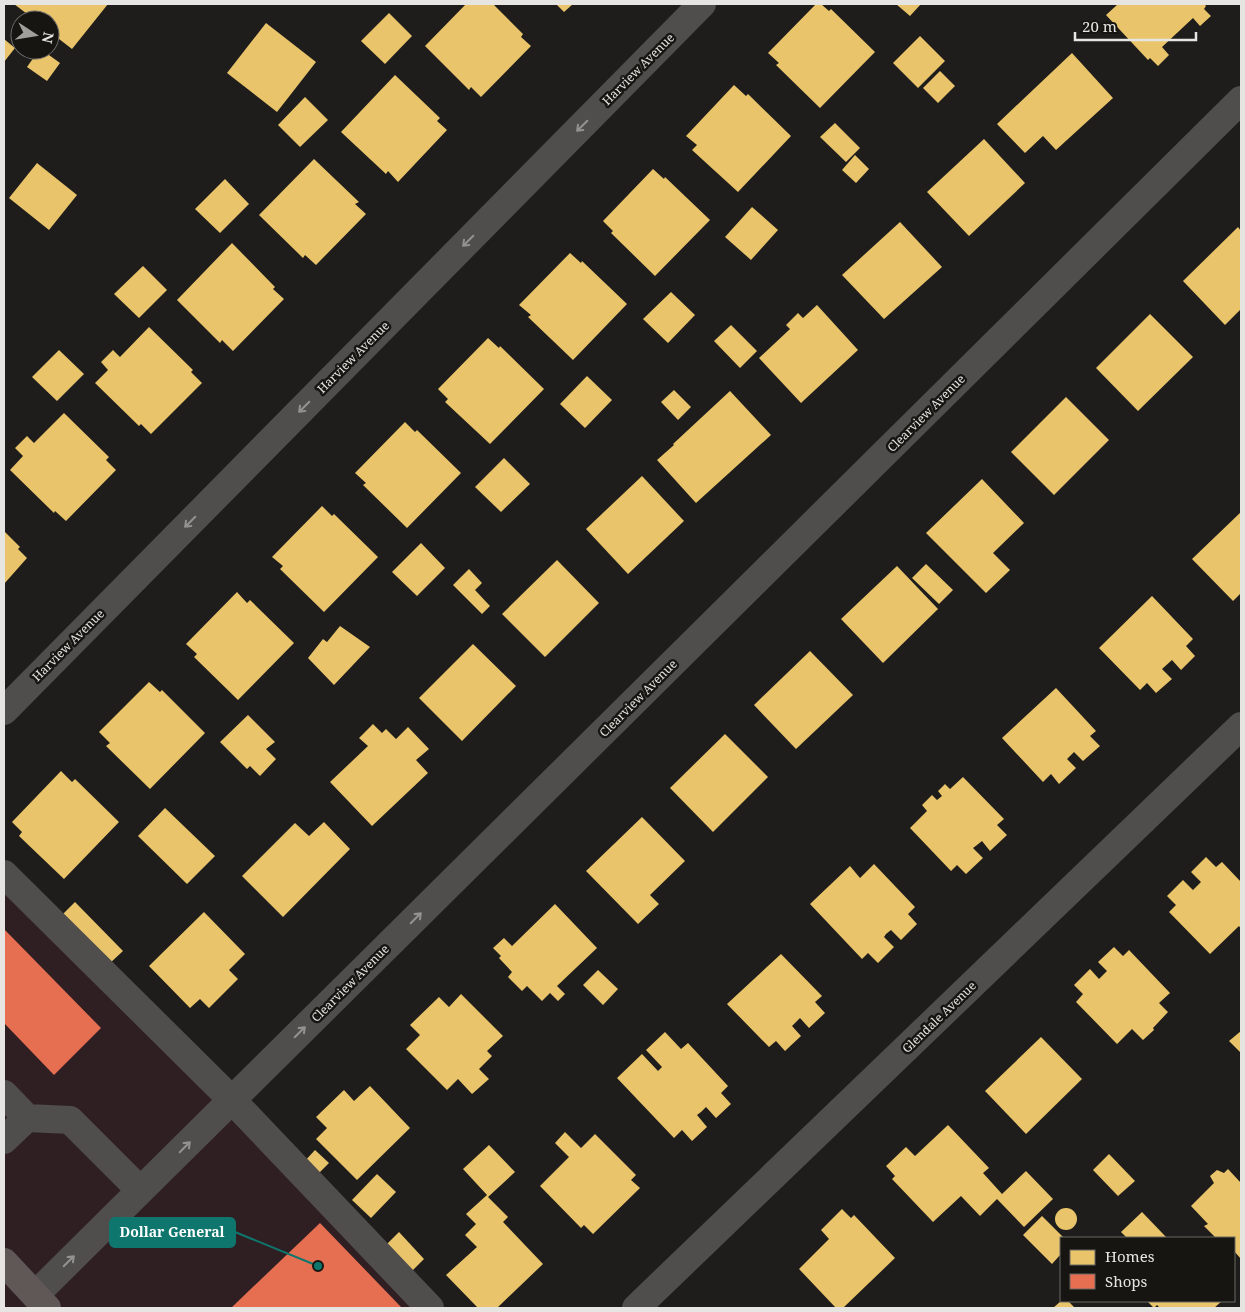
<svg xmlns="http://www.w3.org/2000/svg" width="1245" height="1312" viewBox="0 0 1245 1312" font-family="'Noto Serif',serif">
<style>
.commercial{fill:#2f1f23}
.homes{fill:#e9c46a}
.shops{fill:#e76f51}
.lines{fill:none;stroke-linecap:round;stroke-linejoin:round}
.minor{stroke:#4f4e4c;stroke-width:28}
.major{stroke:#5f5856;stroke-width:28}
.oneway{stroke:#939290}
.labels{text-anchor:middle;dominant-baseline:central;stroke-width:5;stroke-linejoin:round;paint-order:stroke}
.street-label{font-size:12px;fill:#e6e5e2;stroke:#161511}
.leader{fill:none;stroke:#0f766e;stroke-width:2}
.callout-dot{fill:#0f766e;stroke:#161511;stroke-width:2}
.callout{fill:#0f766e;stroke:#0f766e;stroke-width:2}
.callout-label{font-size:14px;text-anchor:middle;font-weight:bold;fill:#fff}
</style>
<rect width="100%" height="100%" fill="#1e1d1b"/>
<polygon class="commercial" points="4,879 416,1308 4,1308"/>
<g class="homes">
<polygon points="14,4 108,4 72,49 50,32 50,20 35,20"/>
<polygon points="466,4 493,4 523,34 521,37 531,46 481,97 471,87 469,90 425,46"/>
<polygon points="556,4 573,4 564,12"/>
<polygon points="816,4 821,4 829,11 831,9 875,52 820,108 776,65 779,63 768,53"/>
<polygon points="896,4 921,4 910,16"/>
<polygon points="1118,4 1204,4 1206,6 1204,9 1211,16 1200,26 1193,18 1162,47 1169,55 1158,66 1150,58 1148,60 1106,15"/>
<polygon points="389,13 412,36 385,64 361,41"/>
<polygon points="266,23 316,62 277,112 227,73"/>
<polygon points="920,36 945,61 918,88 893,63"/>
<polygon points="4,39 15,48 4,62"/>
<polygon points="39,50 42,50 60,63 47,81 27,67"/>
<polygon points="1072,53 1113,98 1056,150 1043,136 1025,153 997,124"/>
<polygon points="940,71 955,86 938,103 923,88"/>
<polygon points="395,75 440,118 437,121 447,130 398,182 388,171 386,174 341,132"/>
<polygon points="734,85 746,96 748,94 791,136 738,192 692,150 697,145 686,136"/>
<polygon points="305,97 328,120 300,147 278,125"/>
<polygon points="835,123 860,148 846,162 820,137"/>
<polygon points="984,139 1025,183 969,236 927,192"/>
<polygon points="855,155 869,169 856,183 842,170"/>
<polygon points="314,159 359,202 355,204 366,214 316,265 305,255 303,258 259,215"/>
<polygon points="37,163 77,195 49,230 9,198"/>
<polygon points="653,169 664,179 665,177 710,220 655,276 611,233 613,231 603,221"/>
<polygon points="225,179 249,204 220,233 195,209"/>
<polygon points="752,207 778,230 751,260 725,237"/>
<polygon points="900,222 942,267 884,319 842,275"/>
<polygon points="1238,227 1241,231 1241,309 1225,325 1183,281"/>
<polygon points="232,243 275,287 273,289 284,299 233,351 222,340 220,343 177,300"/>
<polygon points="570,253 581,263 582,261 627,304 573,360 528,317 531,315 519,305"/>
<polygon points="143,266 167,290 139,318 114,294"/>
<polygon points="671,292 695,315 668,343 643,319"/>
<polygon points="817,305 858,350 801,403 759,358 790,329 786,325 798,313 803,318"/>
<polygon points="1150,314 1193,357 1138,411 1096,368"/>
<polygon points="731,325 757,351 740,368 714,341"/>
<polygon points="149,327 193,370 191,372 202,383 151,434 141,424 139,426 95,383 108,370 101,362 113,350 120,357"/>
<polygon points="488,338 499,348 500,346 544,389 490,444 445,402 448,399 438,389"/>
<polygon points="59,350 84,374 57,401 32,377"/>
<polygon points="587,376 612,400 585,428 560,404"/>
<polygon points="674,390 691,407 678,420 661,402"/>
<polygon points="730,391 771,435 696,503 657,460 674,445 673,444"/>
<polygon points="1066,397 1109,440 1054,495 1011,452"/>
<polygon points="64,413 109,457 106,460 116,470 66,521 55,511 54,513 10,470 23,456 15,448 27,436 34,443"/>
<polygon points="405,422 415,432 417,430 461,473 407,528 363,485 366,483 355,473"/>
<polygon points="504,458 530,484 501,512 475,487"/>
<polygon points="642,476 684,521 628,574 586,529"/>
<polygon points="982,479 1024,523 993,553 1010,570 986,593 926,533"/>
<polygon points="322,506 332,516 334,514 378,557 324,612 280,569 283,566 272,557"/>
<polygon points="1241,512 1241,596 1240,594 1233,601 1192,559"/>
<polygon points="4,531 20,547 18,549 27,558 4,584"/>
<polygon points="421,543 445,568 417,596 392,572"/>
<polygon points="557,560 599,603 545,657 502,614"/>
<polygon points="926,564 953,590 939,604 912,578"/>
<polygon points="897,566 938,609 883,663 841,619"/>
<polygon points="469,569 482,583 475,590 490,606 482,614 453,585"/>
<polygon points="237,592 247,603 250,600 294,643 238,700 194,657 197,654 186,644"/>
<polygon points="1152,596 1193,639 1186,646 1195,656 1181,670 1172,660 1162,669 1172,679 1156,693 1147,683 1140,690 1099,648"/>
<polygon points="340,626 370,647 334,685 308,658 323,639 327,642"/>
<polygon points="473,644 516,686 462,741 419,698"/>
<polygon points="810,651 853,695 796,749 754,705"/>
<polygon points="149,682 160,692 162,690 205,733 150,789 106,746 110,743 99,732"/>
<polygon points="1056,688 1096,731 1090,736 1100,746 1083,761 1074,752 1067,759 1076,768 1059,784 1051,774 1043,782 1002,738"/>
<polygon points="248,715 275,742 266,749 276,759 260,776 250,766 247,769 220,742"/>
<polygon points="373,724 382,733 386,729 396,739 408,727 429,749 416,760 428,773 372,826 330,782 368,746 359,738"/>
<polygon points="725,734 768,777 713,832 670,788"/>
<polygon points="61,771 72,782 75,779 119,822 64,879 19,836 22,832 12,822"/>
<polygon points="963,777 1004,819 997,825 1007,835 990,851 982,841 977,845 973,848 983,858 966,874 957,865 951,871 910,828 927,811 922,805 932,795 937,800 942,796 938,791 945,784 950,789"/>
<polygon points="165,808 215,856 187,884 138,836"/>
<polygon points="642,817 685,861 650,895 659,904 638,924 586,871"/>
<polygon points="324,822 350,849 283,917 242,876 295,823 309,836"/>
<polygon points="1206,857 1216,867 1222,862 1241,882 1241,929 1239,926 1210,954 1169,912 1176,905 1167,896 1183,880 1193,890 1201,882 1191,872"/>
<polygon points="874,864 915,907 908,914 917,924 901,940 891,930 886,934 884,937 894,947 878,963 868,953 862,959 810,904 850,866 860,878"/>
<polygon points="75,902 123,951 109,964 62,915"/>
<polygon points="555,904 597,948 557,986 565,994 558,1001 550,993 542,1001 527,986 522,991 508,977 512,972 499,958 501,956 493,948 504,938 512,946"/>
<polygon points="204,912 245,954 229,970 238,979 209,1008 200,999 190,1008 149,966"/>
<polygon points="1114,947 1123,956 1129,950 1170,993 1159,1003 1168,1012 1153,1028 1154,1030 1143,1040 1132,1029 1117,1044 1076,1002 1083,994 1074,985 1090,969 1099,979 1107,971 1098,962"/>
<polygon points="781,954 822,996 815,1002 825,1013 809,1028 800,1018 792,1026 801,1036 785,1051 776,1041 769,1047 727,1004"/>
<polygon points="598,970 618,989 603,1005 583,985"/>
<polygon points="461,994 503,1036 487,1051 492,1056 479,1069 489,1079 472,1094 458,1079 447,1090 406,1049 420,1035 410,1025 439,997 449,1007"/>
<polygon points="1241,1031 1241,1053 1229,1041"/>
<polygon points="665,1032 681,1049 688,1043 728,1086 721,1093 731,1104 716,1118 706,1107 701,1112 697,1115 707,1127 692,1141 682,1130 674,1138 617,1078 642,1054 658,1071 662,1067 646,1050"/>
<polygon points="1041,1037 1082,1079 1026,1134 985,1091"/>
<polygon points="370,1086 410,1128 357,1180 316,1139 327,1128 316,1117 344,1090 354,1101"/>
<polygon points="948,1125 989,1168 983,1173 1002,1194 1026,1171 1053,1199 1024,1227 997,1199 980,1216 961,1196 933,1222 892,1179 895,1176 886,1166 906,1147 915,1156"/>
<polygon points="565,1132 581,1148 595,1134 636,1175 631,1180 640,1188 593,1234 584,1225 581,1228 540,1186 569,1157 555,1143"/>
<polygon points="489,1145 515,1172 488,1197 508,1217 503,1222 543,1264 497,1308 478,1308 446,1275 477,1247 465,1235 476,1224 466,1214 487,1195 463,1169"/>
<polygon points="315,1150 329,1163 316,1176 303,1163"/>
<polygon points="1109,1154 1135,1181 1118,1196 1093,1170"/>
<polygon points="1228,1169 1241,1183 1241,1259 1234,1251 1234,1238 1216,1238 1204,1226 1208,1224 1191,1206 1214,1183 1210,1176 1217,1170 1224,1173"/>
<polygon points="377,1174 396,1192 371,1218 352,1200"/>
<circle cx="1066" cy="1219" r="11"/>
<polygon points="842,1209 851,1218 854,1215 895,1258 843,1308 836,1308 799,1269 829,1239 821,1230"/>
<polygon points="1142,1212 1167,1238 1127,1238 1121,1232"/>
<polygon points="1042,1216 1064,1238 1061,1238 1061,1254 1052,1264 1023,1235"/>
<polygon points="399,1232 424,1259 411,1272 385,1246"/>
<polygon points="1061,1301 1068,1301 1075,1308 1053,1308"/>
<polygon points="1147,1301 1222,1301 1214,1308 1160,1308 1157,1305 1154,1308"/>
</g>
<g class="shops">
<polygon points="4,929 101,1028 54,1075 4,1023"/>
<polygon points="320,1223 402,1308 231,1308"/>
</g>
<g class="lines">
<g class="minor">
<polyline points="4,711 702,4"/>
<polyline points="4,874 232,1100 430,1308"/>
<polyline points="4,1094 27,1118 70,1120 140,1190"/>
<polyline points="4,1140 27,1118"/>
<polyline points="35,1295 1241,100"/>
<polyline points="636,1308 1241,726"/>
</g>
<polyline class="major" points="4,1262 47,1308"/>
</g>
<defs><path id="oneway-shaft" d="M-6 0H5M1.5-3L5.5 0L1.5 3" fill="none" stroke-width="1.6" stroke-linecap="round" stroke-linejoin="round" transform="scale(1.25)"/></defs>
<g class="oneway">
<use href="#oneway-shaft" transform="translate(582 126) rotate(135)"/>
<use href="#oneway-shaft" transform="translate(468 241) rotate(135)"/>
<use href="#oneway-shaft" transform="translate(304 407) rotate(135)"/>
<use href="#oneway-shaft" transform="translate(190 522) rotate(135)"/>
<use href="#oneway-shaft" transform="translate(416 918) rotate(-45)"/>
<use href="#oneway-shaft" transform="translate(300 1032) rotate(-45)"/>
<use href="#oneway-shaft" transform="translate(185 1147) rotate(-45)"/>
<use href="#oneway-shaft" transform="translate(69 1261) rotate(-45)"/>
</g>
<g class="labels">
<g class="street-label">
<text transform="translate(638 69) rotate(-45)">Harview Avenue</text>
<text transform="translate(353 357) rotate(-45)">Harview Avenue</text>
<text transform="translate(926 413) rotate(-45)">Clearview Avenue</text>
<text transform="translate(68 645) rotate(-45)">Harview Avenue</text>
<text transform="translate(638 698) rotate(-45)">Clearview Avenue</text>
<text transform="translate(350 983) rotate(-45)">Clearview Avenue</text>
<text transform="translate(939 1017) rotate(-44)">Glendale Avenue</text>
</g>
</g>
<path class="leader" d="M318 1266L235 1232"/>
<circle class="callout-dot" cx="318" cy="1266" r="5"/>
<rect class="callout" x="110" y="1218" width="125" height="29" rx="5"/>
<g class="callout-label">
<text x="172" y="1237">Dollar General</text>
</g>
<rect width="1245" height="1312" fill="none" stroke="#e6e5e2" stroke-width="10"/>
<rect x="1060" y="1237" width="175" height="65" fill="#161511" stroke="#696865"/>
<rect x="1070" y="1250" width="25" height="15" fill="#e9c46a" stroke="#696865"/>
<text x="1105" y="1262" font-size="15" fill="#e6e5e2">Homes</text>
<rect x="1070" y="1274" width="25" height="15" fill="#e76f51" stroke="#696865"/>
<text x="1105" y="1287" font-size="15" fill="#e6e5e2">Shops</text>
<g transform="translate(35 35) rotate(102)"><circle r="24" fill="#161511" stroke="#696865"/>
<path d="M0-4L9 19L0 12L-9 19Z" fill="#a09f9c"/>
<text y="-8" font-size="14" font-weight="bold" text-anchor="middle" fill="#e6e5e2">N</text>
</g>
<path d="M1075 32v8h121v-8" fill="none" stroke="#e6e5e2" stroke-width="2.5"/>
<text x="1082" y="32" font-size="15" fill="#e6e5e2" stroke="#161511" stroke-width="4" paint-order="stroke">20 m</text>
</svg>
